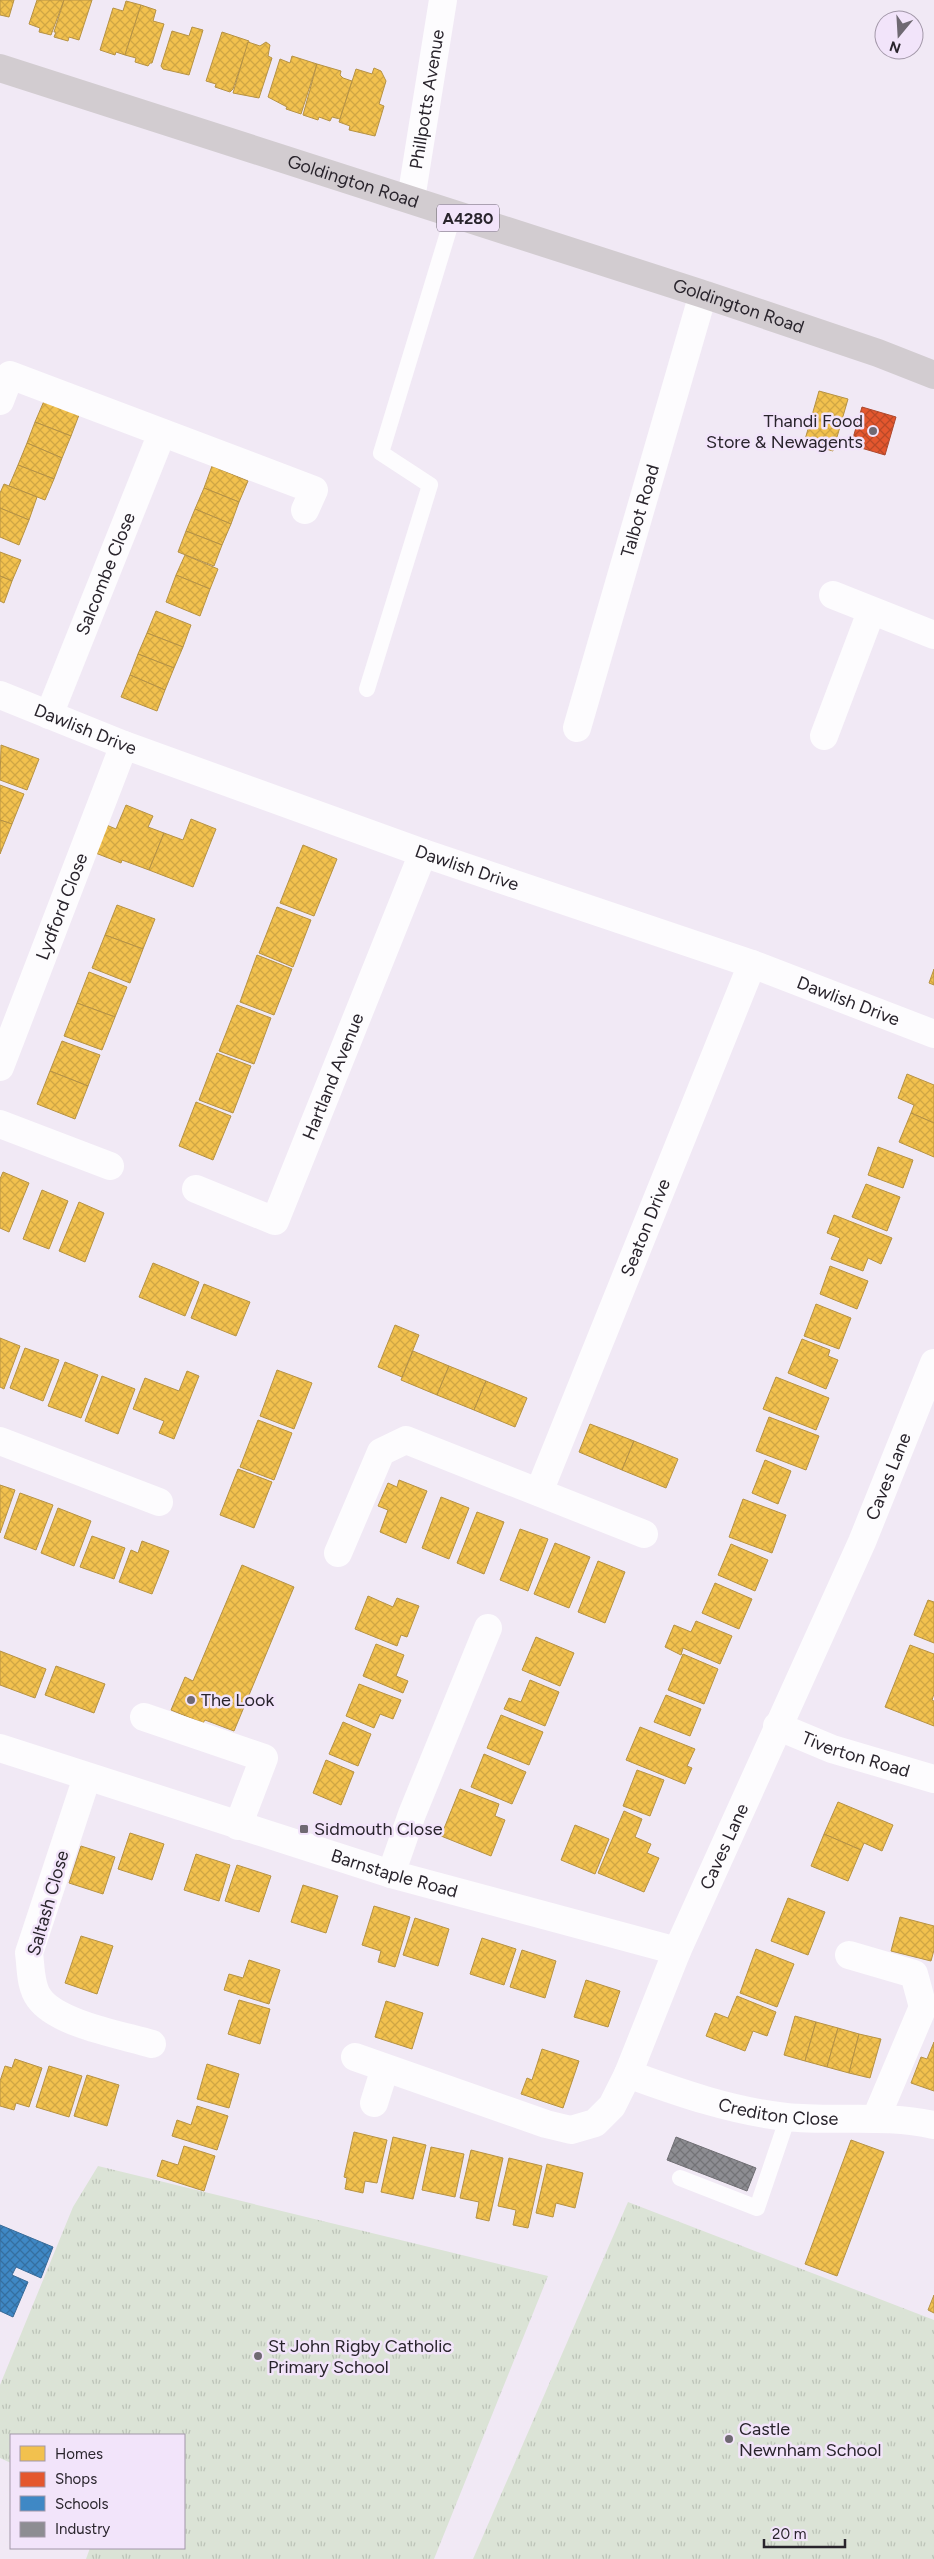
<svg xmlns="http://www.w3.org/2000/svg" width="934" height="2559" viewBox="0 0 934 2559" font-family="Figtree,sans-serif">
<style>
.park{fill:url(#park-tufts)}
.homes{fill:url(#homes-cross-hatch);stroke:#b69244}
.shops{fill:url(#shops-cross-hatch);stroke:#ac482d}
.schools{fill:url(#schools-cross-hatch);stroke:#386a97}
.industry{fill:url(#industry-cross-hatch);stroke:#6f6e73}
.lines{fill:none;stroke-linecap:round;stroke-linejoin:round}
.service{stroke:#fdfcfe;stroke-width:16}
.minor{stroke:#fdfcfe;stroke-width:28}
.primary{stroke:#d2ccd0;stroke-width:28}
.poi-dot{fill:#6f6972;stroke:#f2e4fa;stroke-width:2}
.labels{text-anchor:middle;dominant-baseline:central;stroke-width:5;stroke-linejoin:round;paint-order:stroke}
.shield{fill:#f2e4fa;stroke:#655e6a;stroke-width:1}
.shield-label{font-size:16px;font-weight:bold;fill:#29242c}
.street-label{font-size:18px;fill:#29242c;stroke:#f2e4fa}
.poi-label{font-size:18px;fill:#29242c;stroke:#f2e4fa;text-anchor:start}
</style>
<defs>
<pattern id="park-tufts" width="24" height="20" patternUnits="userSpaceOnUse" patternTransform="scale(1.25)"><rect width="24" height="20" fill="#dbe3d6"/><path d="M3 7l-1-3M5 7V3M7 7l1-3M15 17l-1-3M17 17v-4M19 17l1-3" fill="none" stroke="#bcc3b8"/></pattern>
<pattern id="homes-cross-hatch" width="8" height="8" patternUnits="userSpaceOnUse" patternTransform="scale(1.25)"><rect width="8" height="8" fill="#f2c14e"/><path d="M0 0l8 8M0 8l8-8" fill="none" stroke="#d0a644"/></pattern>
<pattern id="shops-cross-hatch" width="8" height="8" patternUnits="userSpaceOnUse" patternTransform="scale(1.25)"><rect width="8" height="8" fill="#e4572e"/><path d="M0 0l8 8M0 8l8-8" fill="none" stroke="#b94827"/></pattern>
<pattern id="schools-cross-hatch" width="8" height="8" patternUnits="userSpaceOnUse" patternTransform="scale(1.25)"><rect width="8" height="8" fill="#3f88c5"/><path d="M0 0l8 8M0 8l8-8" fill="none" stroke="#356fa0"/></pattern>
<pattern id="industry-cross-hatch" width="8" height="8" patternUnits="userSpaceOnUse" patternTransform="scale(1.25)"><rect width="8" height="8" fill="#8d8d92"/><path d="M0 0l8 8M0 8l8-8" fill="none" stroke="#737377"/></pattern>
</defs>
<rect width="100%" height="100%" fill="#f1e9f5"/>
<g class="park">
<polygon points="98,2166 548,2276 434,2559 86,2559 90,2548 184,2548 184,2435 11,2435 11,2463 0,2458 0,2385 73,2207"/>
<polygon points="628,2202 934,2320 934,2559 473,2559"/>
</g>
<g class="homes">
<polygon points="0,0 14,0 9,17 0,15"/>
<polygon points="37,0 64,0 51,35 39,32 40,28 29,24"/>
<polygon points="64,0 92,0 79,40 69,37 68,41 54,37 56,32 54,32"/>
<polygon points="126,1 141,5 125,55 116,52 115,55 100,50 113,8 123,11"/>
<polygon points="141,5 156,10 153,21 164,24 152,63 150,63 148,66 135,62 136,58 125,55"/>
<polygon points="192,27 203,30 189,75 163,69 161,66 172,31 189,36"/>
<polygon points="222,32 249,41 233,89 230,92 215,87 216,84 206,81"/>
<polygon points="248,42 260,46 266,42 270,45 268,56 272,58 259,98 233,93"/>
<polygon points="292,56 317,64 301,114 286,109 287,107 268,97 280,59 290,63"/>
<polygon points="317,64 341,71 340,75 343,78 352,81 340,119 332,117 330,121 319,117 318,120 303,115"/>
<polygon points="374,68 381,71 386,81 379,104 384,106 375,136 349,130 350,126 339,122 356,69 372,74"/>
<polygon points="819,391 848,399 833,451 804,443"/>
<polygon points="44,401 79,415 71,436 35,422"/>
<polygon points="35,422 71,436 62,458 27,443"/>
<polygon points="27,443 62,458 54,479 18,465"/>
<polygon points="18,465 54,479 45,500 9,486"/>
<polygon points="212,466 248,481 239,502 204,488"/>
<polygon points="4,484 37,497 29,520 0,508 0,493"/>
<polygon points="204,488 239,502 231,524 195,509"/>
<polygon points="0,508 29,520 19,545 0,537"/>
<polygon points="195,509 231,524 222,545 186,531"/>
<polygon points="186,531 222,545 214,566 178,552"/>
<polygon points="0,552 21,560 12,581 0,576"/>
<polygon points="185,555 218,569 210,589 176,575"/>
<polygon points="176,575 210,589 200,616 166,602"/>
<polygon points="0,576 12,581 4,603 0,601"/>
<polygon points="156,611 191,625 183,647 147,633"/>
<polygon points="147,633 183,647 174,668 138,654"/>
<polygon points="138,654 174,668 165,690 130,675"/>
<polygon points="130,675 165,690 157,711 121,697"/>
<polygon points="1,745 39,759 27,790 0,780"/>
<polygon points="0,785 24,794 12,824 0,820"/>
<polygon points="126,805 153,816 148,827 164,833 149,870 122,860 121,863 93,852 104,824 116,829"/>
<polygon points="191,819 216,829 193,887 149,870 164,833 183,840"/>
<polygon points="0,820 12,824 0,854"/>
<polygon points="303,845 337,859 314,916 280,903"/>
<polygon points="117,905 155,919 143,949 105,935"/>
<polygon points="277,907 311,920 293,967 259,953"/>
<polygon points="105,935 143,949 130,983 92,968"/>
<polygon points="257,955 292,969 274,1015 240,1002"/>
<polygon points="934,969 934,985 929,983"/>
<polygon points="89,972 127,987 115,1017 77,1003"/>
<polygon points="77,1003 115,1017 102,1050 64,1036"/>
<polygon points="237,1005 271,1018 254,1064 219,1051"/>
<polygon points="62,1041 100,1055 88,1086 50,1071"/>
<polygon points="217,1053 251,1066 233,1113 199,1100"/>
<polygon points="50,1071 88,1086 75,1119 37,1104"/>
<polygon points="907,1074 934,1085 934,1123 911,1113 914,1105 898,1098"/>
<polygon points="196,1102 231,1116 213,1160 179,1146"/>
<polygon points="911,1113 934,1123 934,1157 899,1142"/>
<polygon points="878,1147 913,1160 903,1188 868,1175"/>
<polygon points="3,1172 29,1183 9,1232 0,1228 0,1179"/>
<polygon points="866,1184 900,1197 887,1231 852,1217"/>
<polygon points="42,1190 68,1201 49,1249 23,1239"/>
<polygon points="79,1202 104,1213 85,1262 59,1251"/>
<polygon points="834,1215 892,1238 881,1264 868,1258 863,1271 831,1259 840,1238 827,1233"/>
<polygon points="153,1263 199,1282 185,1316 139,1297"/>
<polygon points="830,1266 868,1281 857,1309 820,1294"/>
<polygon points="204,1284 250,1302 236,1336 191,1318"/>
<polygon points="816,1304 851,1318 839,1349 804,1336"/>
<polygon points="395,1325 419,1335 402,1377 378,1367"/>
<polygon points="0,1338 20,1346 4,1389 0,1387"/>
<polygon points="802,1339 830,1350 828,1356 838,1360 826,1389 788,1373"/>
<polygon points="25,1348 59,1360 43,1401 10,1388"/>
<polygon points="413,1351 449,1366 437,1395 401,1380"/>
<polygon points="65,1362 98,1375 81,1418 48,1406"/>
<polygon points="449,1366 486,1381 474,1410 437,1395"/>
<polygon points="277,1370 312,1383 294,1429 260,1416"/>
<polygon points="187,1371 199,1376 174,1439 159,1433 164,1421 133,1409 145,1378 179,1391"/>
<polygon points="102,1376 135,1389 118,1434 85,1421"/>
<polygon points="776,1377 829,1398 816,1430 763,1409"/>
<polygon points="486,1381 527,1398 515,1427 474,1410"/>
<polygon points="769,1417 819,1436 806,1470 756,1451"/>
<polygon points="258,1420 292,1433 274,1480 240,1467"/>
<polygon points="590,1424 634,1441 622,1470 579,1452"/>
<polygon points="634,1441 678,1459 666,1488 622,1470"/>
<polygon points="765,1460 791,1471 778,1504 752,1493"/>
<polygon points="238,1469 272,1482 254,1528 220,1515"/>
<polygon points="399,1480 427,1491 406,1543 380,1532 388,1510 378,1506 388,1483 397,1487"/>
<polygon points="0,1485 15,1490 0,1533"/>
<polygon points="20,1493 53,1505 36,1550 4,1538"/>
<polygon points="441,1497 469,1508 449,1559 422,1548"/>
<polygon points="743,1499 786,1515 772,1553 729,1537"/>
<polygon points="58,1508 91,1521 74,1566 41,1553"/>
<polygon points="477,1512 504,1522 484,1574 457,1563"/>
<polygon points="520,1529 548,1539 528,1591 500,1580"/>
<polygon points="92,1536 125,1548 114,1579 80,1567"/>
<polygon points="142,1541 169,1551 152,1594 119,1582 131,1550 138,1553"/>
<polygon points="555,1543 590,1557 569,1608 534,1594"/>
<polygon points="731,1544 768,1560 755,1591 718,1575"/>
<polygon points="598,1561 625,1572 605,1623 578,1612"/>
<polygon points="242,1565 294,1587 234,1731 205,1720 203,1723 171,1710 185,1677 193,1681"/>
<polygon points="715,1583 752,1599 739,1629 702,1613"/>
<polygon points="368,1596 393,1607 397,1598 419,1606 407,1637 401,1635 397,1646 355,1629"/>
<polygon points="928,1600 934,1602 934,1643 914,1635"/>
<polygon points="696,1621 732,1636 720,1664 683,1648 681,1655 665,1647 674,1625 691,1632"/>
<polygon points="536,1637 574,1653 560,1686 522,1670"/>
<polygon points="376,1644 404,1655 396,1676 408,1681 403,1693 363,1676"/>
<polygon points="910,1645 934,1654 934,1694 932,1700 934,1701 934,1726 885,1707"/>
<polygon points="0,1651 46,1669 35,1698 0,1685"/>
<polygon points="683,1654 718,1669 704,1704 668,1690"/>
<polygon points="56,1666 105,1684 94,1713 45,1695"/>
<polygon points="530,1680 559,1692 545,1726 504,1709 509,1698 521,1702"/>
<polygon points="359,1684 401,1700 393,1719 380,1714 374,1728 346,1716"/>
<polygon points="666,1695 701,1709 690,1736 654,1722"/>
<polygon points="501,1715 543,1732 529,1765 487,1748"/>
<polygon points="343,1722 371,1734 358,1766 329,1754"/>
<polygon points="640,1727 695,1749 687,1766 692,1768 685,1784 626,1760"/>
<polygon points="484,1754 526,1772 512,1804 471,1787"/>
<polygon points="326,1760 354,1772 341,1805 313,1793"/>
<polygon points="637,1770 664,1780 650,1816 623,1806"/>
<polygon points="460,1789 499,1804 495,1816 505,1820 491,1856 441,1836"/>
<polygon points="838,1802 893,1825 882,1851 864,1843 861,1850 824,1834"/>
<polygon points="624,1811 642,1819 635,1837 651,1844 647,1853 659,1858 644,1892 598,1873"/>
<polygon points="575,1825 609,1839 595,1874 561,1860"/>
<polygon points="130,1833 164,1844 152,1880 118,1869"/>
<polygon points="824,1834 861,1850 848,1881 811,1866"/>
<polygon points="81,1846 115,1857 103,1894 69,1883"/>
<polygon points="196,1854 230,1865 219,1901 184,1890"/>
<polygon points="237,1865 271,1876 259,1912 225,1901"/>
<polygon points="303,1885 338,1896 326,1933 291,1922"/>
<polygon points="788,1898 825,1912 808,1955 771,1941"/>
<polygon points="374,1906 410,1917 395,1967 378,1962 381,1951 362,1945"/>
<polygon points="900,1917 934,1926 934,1950 931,1961 891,1951"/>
<polygon points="415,1918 449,1929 438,1966 403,1955"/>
<polygon points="81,1936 113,1946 97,1994 65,1983"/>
<polygon points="482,1938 516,1949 504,1985 470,1974"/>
<polygon points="756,1949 794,1964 777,2007 740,1993"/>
<polygon points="522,1950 556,1961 545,1998 510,1987"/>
<polygon points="249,1960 280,1970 269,2004 224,1990 229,1974 243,1978"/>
<polygon points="586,1980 620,1991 608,2027 574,2017"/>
<polygon points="737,1996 776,2012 767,2036 753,2031 745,2051 706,2036 715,2013 728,2018"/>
<polygon points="239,2000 270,2009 260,2044 228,2034"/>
<polygon points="386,2001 423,2013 412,2049 375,2037"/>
<polygon points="795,2016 816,2022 805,2061 784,2055"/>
<polygon points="816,2022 838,2028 827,2067 805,2061"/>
<polygon points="838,2028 859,2034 849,2073 827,2067"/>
<polygon points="859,2034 881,2039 870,2078 849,2073"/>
<polygon points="934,2042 934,2091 911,2083 921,2057 927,2059"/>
<polygon points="542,2049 579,2061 563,2108 521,2094 527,2078 532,2080"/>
<polygon points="15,2059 42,2068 29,2107 16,2103 14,2110 0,2106 0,2081 5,2066 12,2068"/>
<polygon points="207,2064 239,2074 229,2108 197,2099"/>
<polygon points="49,2066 82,2076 69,2117 36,2107"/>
<polygon points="87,2075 119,2085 107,2126 74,2116"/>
<polygon points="197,2106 228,2116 217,2150 172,2136 177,2120 191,2125"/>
<polygon points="354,2132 387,2140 377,2183 365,2181 363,2193 345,2189 347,2178 344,2177"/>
<polygon points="393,2137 426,2145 413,2199 381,2192"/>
<polygon points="851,2140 884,2152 837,2276 805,2264"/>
<polygon points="184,2146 215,2156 204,2191 157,2176 162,2160 178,2165"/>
<polygon points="431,2147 464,2154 455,2197 422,2190"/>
<polygon points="471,2150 503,2158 489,2221 476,2218 479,2202 460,2198"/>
<polygon points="509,2158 542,2166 528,2228 513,2225 516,2210 498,2206"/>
<polygon points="547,2164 583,2173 575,2208 556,2203 553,2217 536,2213"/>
<polygon points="934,2295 934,2313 928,2310"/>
</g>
<polygon class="shops" points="862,407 896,417 885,455 851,445"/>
<polygon class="schools" points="0,2225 53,2247 41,2278 16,2267 12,2275 28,2282 13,2317 0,2311"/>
<polygon class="industry" points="676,2137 756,2168 747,2191 667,2160"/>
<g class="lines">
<g class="service">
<polyline points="367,689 430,485 381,453 454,213"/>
<polyline points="680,2178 757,2208 788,2117"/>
</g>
<g class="minor">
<path id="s1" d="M411,199L443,0"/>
<polyline points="0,401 10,375 314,490 305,510"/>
<polyline points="833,595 934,635"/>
<path id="s2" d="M0,695L124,745L423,853L752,964L934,1034"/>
<path id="s3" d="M49,715L162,433"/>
<path id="s4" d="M577,728L703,294"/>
<polyline points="824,736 871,612"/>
<path id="s5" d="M0,1067L124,745"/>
<polyline points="0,1124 110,1166"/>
<path id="s6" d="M196,1189L275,1221L423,853"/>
<polyline points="0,1441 159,1502"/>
<path id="s7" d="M539,1492L752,964"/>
<polyline points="338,1553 381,1452 406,1440 644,1534"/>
<polyline points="144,1717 264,1758 238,1826"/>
<path id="s8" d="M777,1726L832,1749L934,1779"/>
<path id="s9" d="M0,1748L391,1874L677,1951"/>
<path d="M87,1777L29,1953C31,1967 30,1986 39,1998C57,2024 122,2035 152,2044"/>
<polyline points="391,1874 412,1814 488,1628"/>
<polyline points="849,1955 914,1974 923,2007 876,2118"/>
<path id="s10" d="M355,2057L546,2124L571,2130L595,2123L612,2106L628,2074L677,1951L862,1542L934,1363"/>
<path id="s11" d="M628,2074C680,2093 732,2111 786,2117C835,2122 885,2114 934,2125"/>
<polyline points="374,2103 385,2068"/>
</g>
<path class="primary" id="s12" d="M0,68L703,294L878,353L934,375"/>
</g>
<g class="poi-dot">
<circle cx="873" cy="431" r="5"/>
<circle cx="191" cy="1700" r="5"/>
<rect x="299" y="1824" width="10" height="10" rx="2.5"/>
<circle cx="258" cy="2356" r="5"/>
<circle cx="729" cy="2439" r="5"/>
</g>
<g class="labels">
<rect class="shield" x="437" y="204.5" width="62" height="27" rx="4"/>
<g class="shield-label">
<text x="468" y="218">A4280</text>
</g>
<g class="street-label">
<text stroke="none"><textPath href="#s1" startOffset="101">Phillpotts Avenue</textPath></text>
<text stroke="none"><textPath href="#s12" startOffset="371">Goldington Road</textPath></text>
<text stroke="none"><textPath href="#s12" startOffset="776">Goldington Road</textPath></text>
<text stroke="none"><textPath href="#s4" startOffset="226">Talbot Road</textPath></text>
<text stroke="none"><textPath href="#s3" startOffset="152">Salcombe Close</textPath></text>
<text stroke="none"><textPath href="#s2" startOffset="92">Dawlish Drive</textPath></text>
<text stroke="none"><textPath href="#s2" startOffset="498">Dawlish Drive</textPath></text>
<text stroke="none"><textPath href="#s5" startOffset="172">Lydford Close</textPath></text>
<text stroke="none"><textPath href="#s2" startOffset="902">Dawlish Drive</textPath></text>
<text stroke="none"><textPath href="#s6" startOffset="241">Hartland Avenue</textPath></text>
<text stroke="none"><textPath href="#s7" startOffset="285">Seaton Drive</textPath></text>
<text stroke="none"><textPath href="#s10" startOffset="965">Caves Lane</textPath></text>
<text stroke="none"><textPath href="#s8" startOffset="84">Tiverton Road</textPath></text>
<text stroke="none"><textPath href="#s10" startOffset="560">Caves Lane</textPath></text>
<text stroke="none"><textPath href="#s9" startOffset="414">Barnstaple Road</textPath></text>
<text transform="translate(48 1903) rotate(-74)">Saltash Close</text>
<text stroke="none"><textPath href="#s11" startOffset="156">Crediton Close</textPath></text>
</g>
<g class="poi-label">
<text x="863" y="421" text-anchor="end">Thandi Food<tspan x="863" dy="21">Store &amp; Newagents</tspan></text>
<text x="201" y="1700">The Look</text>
<text x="314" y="1829">Sidmouth Close</text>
<text x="268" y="2346">St John Rigby Catholic<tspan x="268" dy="21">Primary School</tspan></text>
<text x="739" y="2429">Castle<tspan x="739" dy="21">Newnham School</tspan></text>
</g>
</g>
<rect x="10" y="2434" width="175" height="115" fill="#f2e4fa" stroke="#a297a8"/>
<rect x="20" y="2446" width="25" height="15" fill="#f2c14e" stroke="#a297a8"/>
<text x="55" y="2459" font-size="15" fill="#29242c">Homes</text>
<rect x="20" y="2472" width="25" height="15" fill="#e4572e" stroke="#a297a8"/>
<text x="55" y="2484" font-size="15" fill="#29242c">Shops</text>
<rect x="20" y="2496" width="25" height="15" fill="#3f88c5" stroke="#a297a8"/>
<text x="55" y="2509" font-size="15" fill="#29242c">Schools</text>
<rect x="20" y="2522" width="25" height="15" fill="#8d8d92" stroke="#a297a8"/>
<text x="55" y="2534" font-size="15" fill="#29242c">Industry</text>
<g transform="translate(899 35) rotate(198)"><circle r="24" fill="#f2e4fa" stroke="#a297a8"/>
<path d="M0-4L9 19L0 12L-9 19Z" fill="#6f6972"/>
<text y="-8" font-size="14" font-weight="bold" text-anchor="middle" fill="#29242c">N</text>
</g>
<path d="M764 2539v8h81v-8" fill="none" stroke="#29242c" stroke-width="2.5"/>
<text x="772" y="2539" font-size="15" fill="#29242c" stroke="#f2e4fa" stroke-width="4" paint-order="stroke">20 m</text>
</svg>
